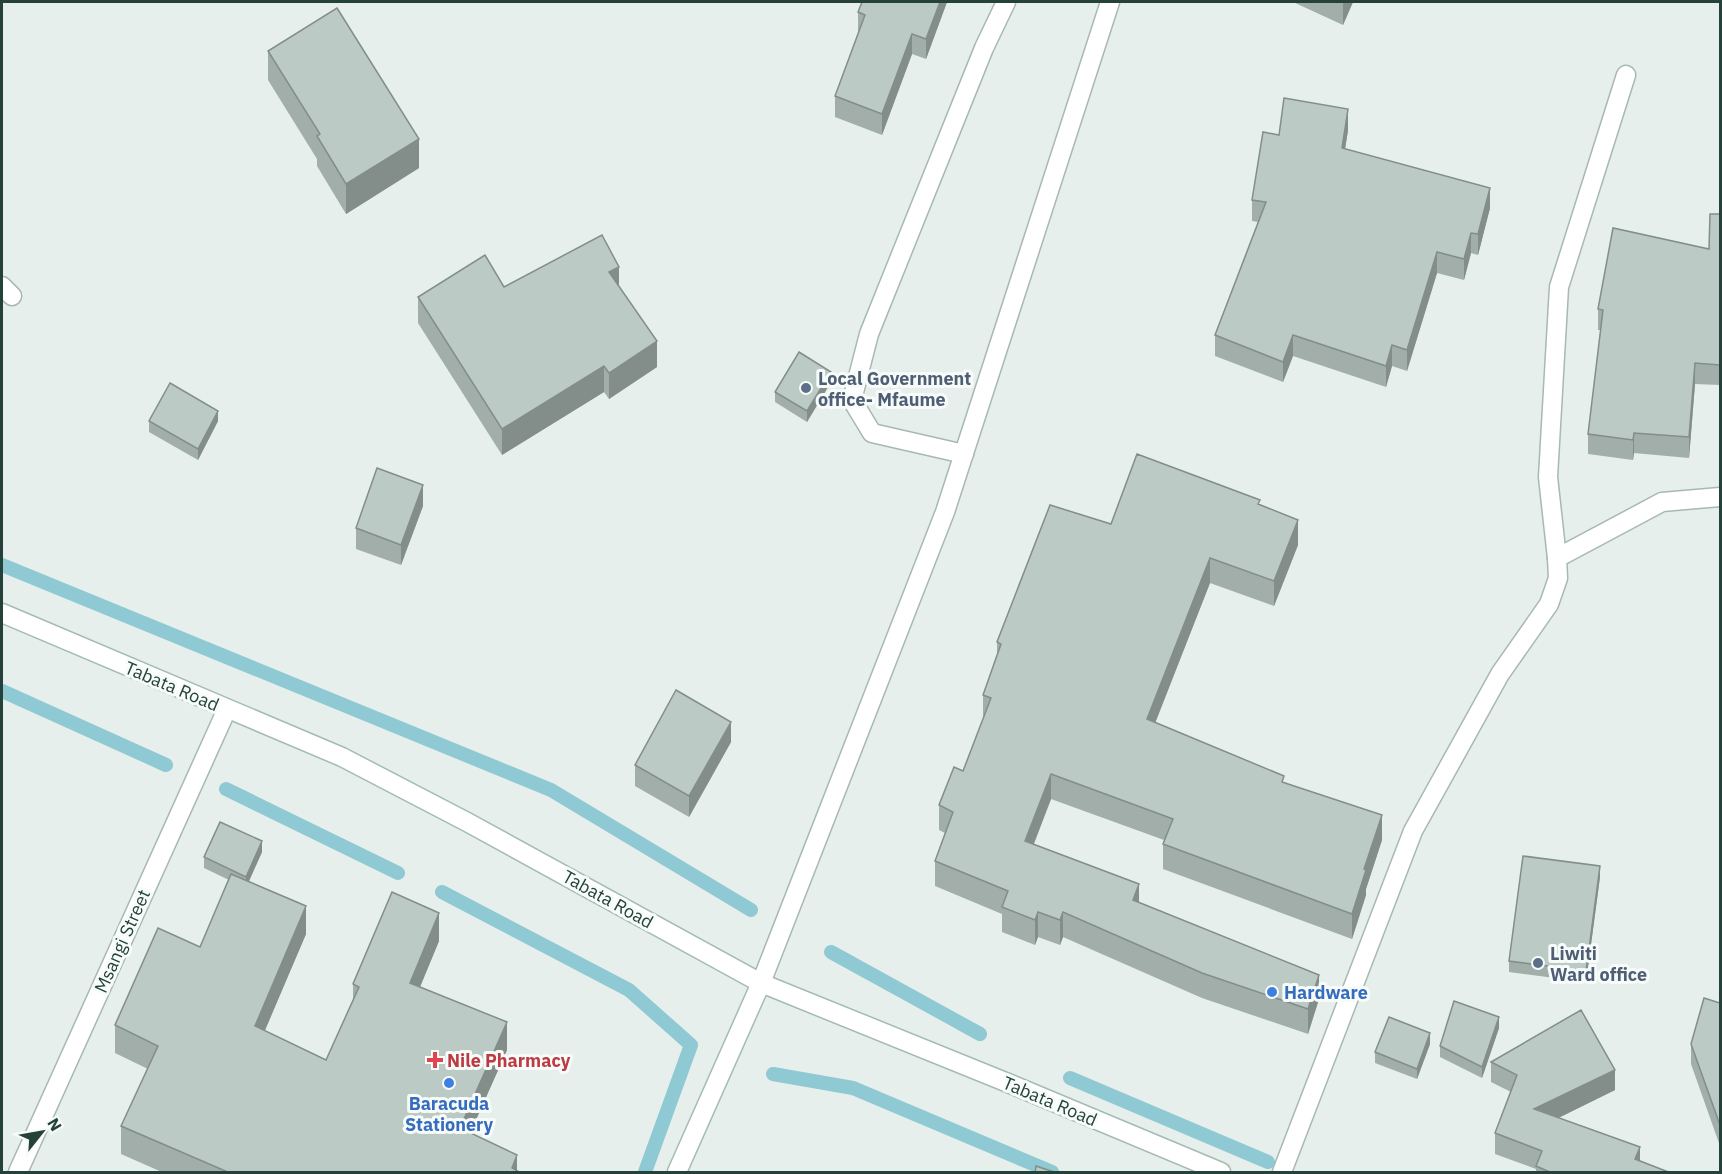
<svg xmlns="http://www.w3.org/2000/svg" width="1722" height="1174" viewBox="0 0 1722 1174" font-family="'IBM Plex Sans',sans-serif">
<style>
.lines{fill:none;stroke-linecap:round;stroke-linejoin:round}
.stream{stroke:#8ec9d4;stroke-width:14}
.street-casing{stroke:#a8b8b2;stroke-width:21}
.secondary-casing{stroke:#a4bbb3;stroke-width:21}
.street{stroke:#fff;stroke-width:18}
.secondary{stroke:#fff;stroke-width:18}
.wall{fill:#a1aea9}
.shaded-wall{fill:#838d89}
.building{fill:#bbcac4;stroke:#838d89;stroke-width:1.5}
.service-dot{fill:#5c6f8a;stroke:#f7fbf9;stroke-width:2}
.shop-dot{fill:#3f7fe0;stroke:#f7fbf9;stroke-width:2}
.health-dot{fill:#e0444e;stroke:#f7fbf9;stroke-width:2}
.labels{text-anchor:middle;dominant-baseline:central;stroke-width:6;stroke-linejoin:round;paint-order:stroke}
.service-label{font-size:18px;font-weight:bold;fill:#4e5e75;stroke:#f7fbf9;text-anchor:start}
.street-label{font-size:18px;fill:#24423a;stroke:#f7fbf9}
.shop-label{font-size:18px;font-weight:bold;fill:#366cbe;stroke:#f7fbf9;text-anchor:start}
.health-label{font-size:18px;font-weight:bold;fill:#be3a42;stroke:#f7fbf9;text-anchor:start}
</style>
<rect width="100%" height="100%" fill="#e6efeb"/>
<g class="lines">
<g class="stream">
<polyline points="2,565 551,790 751,910"/>
<polyline points="2,691 166,765"/>
<polyline points="226,789 398,873"/>
<polyline points="442,892 629,990 691,1045 645,1172"/>
<polyline points="831,952 980,1034"/>
<polyline points="773,1074 853,1088 1052,1172"/>
<polyline points="1070,1078 1268,1162"/>
</g>
<defs>
<g id="street">
<polyline points="2,286 12,296"/>
<polyline points="964,454 872,433 852,400 869,334 984,48 1006,2"/>
<polyline points="1557,558 1662,502 1720,497"/>
<polyline points="761,983 945,512 1110,2"/>
<polyline points="18,1172 227,709"/>
<polyline points="1282,1172 1413,831 1500,674 1549,604 1558,578 1557,558 1548,477 1559,287 1626,75"/>
</g>
<g id="secondary">
<polyline points="2,613 342,757 467,822 761,983 1013,1085 1221,1172"/>
<polyline points="677,1172 761,983"/>
</g>
</defs>
<use href="#street" class="street-casing"/>
<use href="#secondary" class="secondary-casing"/>
<use href="#street" class="street"/>
<use href="#secondary" class="secondary"/>
</g>
<g class="wall">
<polygon points="862,2 947,2 926,59 912,54 882,135 835,117 835,96 858,33 858,12"/>
<polygon points="1293,2 1353,2 1343,25"/>
<polygon points="268,51 419,168 346,214 317,166 317,159 268,80"/>
<polygon points="1348,130 1345,149 1490,208 1478,255 1471,253 1464,280 1437,273 1407,371 1392,366 1386,387 1293,356 1283,382 1215,356 1215,335 1258,222 1252,221 1252,200 1279,135"/>
<polygon points="1720,214 1720,385 1695,384 1689,458 1634,453 1633,460 1588,454 1588,434 1601,330 1598,330 1598,309 1709,249"/>
<polygon points="619,286 657,367 609,399 604,392 502,455 418,323 418,297 504,287"/>
<polygon points="831,382 807,422 775,402 775,392"/>
<polygon points="149,421 218,421 198,460 149,432"/>
<polygon points="423,506 401,565 356,549 356,528"/>
<polygon points="1111,524 1298,545 1274,606 1210,583 1155,722 1284,783 1382,840 1366,889 1366,895 1352,939 1163,869 1163,844 1164,840 1051,799 1034,844 1139,903 1319,999 1308,1034 1202,998 1063,937 1060,945 1038,937 1035,945 1002,932 1002,914 935,886 935,861 945,833 939,830 939,805 963,771 983,720 983,695 997,656 997,642"/>
<polygon points="731,742 689,817 635,786 635,765"/>
<polygon points="262,852 248,882 306,934 264,1031 326,1060 353,1001 353,984 439,941 420,987 507,1050 470,1133 521,1173 164,1173 121,1154 121,1126 148,1069 115,1053 115,1025 200,947 229,880 204,868 204,857"/>
<polygon points="1600,877 1586,982 1509,972 1509,961"/>
<polygon points="1720,1003 1720,1146 1691,1064 1691,1044"/>
<polygon points="1499,1028 1482,1078 1440,1057 1440,1046"/>
<polygon points="1430,1044 1417,1079 1375,1063 1375,1052"/>
<polygon points="1491,1062 1615,1090 1558,1118 1640,1161 1671,1173 1536,1173 1536,1169 1495,1154 1495,1133 1511,1092 1491,1082"/>
</g>
<g class="shaded-wall">
<polygon points="940,2 947,2 926,59 926,39"/>
<polygon points="1344,2 1353,2 1343,25 1343,4"/>
<polygon points="912,34 912,54 882,135 882,114"/>
<polygon points="1348,109 1348,130 1342,169 1342,148"/>
<polygon points="419,139 419,168 346,214 346,184"/>
<polygon points="1490,188 1490,208 1478,255 1478,234"/>
<polygon points="1471,233 1471,253 1464,280 1464,259"/>
<polygon points="1437,252 1437,273 1407,371 1407,350"/>
<polygon points="619,267 619,293 609,272"/>
<polygon points="1293,335 1293,356 1283,382 1283,362"/>
<polygon points="657,341 657,367 609,399 609,373"/>
<polygon points="1392,345 1392,366 1386,387 1386,366"/>
<polygon points="1695,363 1695,384 1689,458 1689,437"/>
<polygon points="604,366 604,392 502,455 502,429"/>
<polygon points="831,372 831,382 807,422 807,411"/>
<polygon points="218,411 218,421 198,460 198,449"/>
<polygon points="1634,433 1634,453 1633,460 1633,440"/>
<polygon points="423,485 423,506 401,565 401,545"/>
<polygon points="1298,520 1298,545 1274,606 1274,581"/>
<polygon points="1210,558 1210,583 1147,744 1147,719"/>
<polygon points="731,722 731,742 689,817 689,796"/>
<polygon points="1051,774 1051,799 1025,866 1025,841"/>
<polygon points="1382,815 1382,840 1366,889 1366,895 1352,939 1352,914 1364,869"/>
<polygon points="262,841 262,852 246,888 246,877"/>
<polygon points="1600,866 1600,877 1586,982 1586,971"/>
<polygon points="1139,884 1139,909 1133,900"/>
<polygon points="306,906 306,934 255,1054 255,1026"/>
<polygon points="1038,912 1038,937 1035,945 1035,920"/>
<polygon points="1063,912 1063,937 1060,945 1060,920"/>
<polygon points="439,913 439,941 410,1011 410,983"/>
<polygon points="1319,975 1319,999 1308,1034 1308,1009"/>
<polygon points="1499,1017 1499,1028 1482,1078 1482,1067"/>
<polygon points="507,1022 507,1050 460,1156 460,1128"/>
<polygon points="1430,1033 1430,1044 1417,1079 1417,1069"/>
<polygon points="1615,1070 1615,1090 1534,1130 1534,1109"/>
<polygon points="1640,1147 1640,1168 1635,1159"/>
<polygon points="517,1155 517,1173 512,1168"/>
</g>
<g class="building">
<polygon points="862,2 940,2 926,39 912,34 882,114 835,96 865,15 858,12"/>
<polygon points="337,8 419,139 346,184 317,136 320,134 268,51"/>
<polygon points="1284,98 1348,109 1342,148 1490,188 1478,234 1471,233 1464,259 1437,252 1407,350 1392,345 1386,366 1293,335 1283,362 1215,335 1266,202 1252,200 1263,132 1279,135"/>
<polygon points="1710,214 1720,214 1720,365 1695,363 1689,437 1634,433 1633,440 1588,434 1603,310 1598,309 1613,228 1709,249"/>
<polygon points="602,235 619,267 609,272 657,341 609,373 604,366 502,429 418,297 485,255 504,287"/>
<polygon points="799,352 831,372 807,411 775,392"/>
<polygon points="170,383 218,411 198,449 149,421"/>
<polygon points="1137,454 1260,500 1258,504 1298,520 1274,581 1210,558 1147,719 1284,776 1282,782 1382,815 1364,869 1366,870 1352,914 1163,844 1173,819 1051,774 1025,841 1139,884 1133,900 1319,975 1308,1009 1202,973 1063,912 1060,920 1038,912 1035,920 1002,907 1008,891 935,861 953,812 939,805 954,767 963,771 991,698 983,695 1001,644 997,642 1050,505 1111,524"/>
<polygon points="377,468 423,485 401,545 356,528"/>
<polygon points="676,690 731,722 689,796 635,765"/>
<polygon points="220,822 262,841 246,877 204,857"/>
<polygon points="1523,856 1600,866 1586,971 1509,961"/>
<polygon points="231,874 306,906 255,1026 326,1060 359,987 353,984 392,892 439,913 410,983 507,1022 460,1128 517,1155 512,1168 521,1173 230,1173 121,1126 158,1046 115,1025 158,928 200,947"/>
<polygon points="1704,998 1720,1003 1720,1125 1691,1044"/>
<polygon points="1454,1001 1499,1017 1482,1067 1440,1046"/>
<polygon points="1581,1010 1615,1070 1534,1109 1640,1147 1635,1159 1671,1173 1552,1173 1536,1166 1542,1151 1495,1133 1517,1075 1491,1062"/>
<polygon points="1389,1017 1430,1033 1417,1069 1375,1052"/>
<polygon points="1036,1166 1057,1173 1035,1173"/>
</g>
<g class="service-dot">
<circle cx="806" cy="388" r="6"/>
<circle cx="1538" cy="963" r="6"/>
</g>
<g class="shop-dot">
<circle cx="1272" cy="992" r="6"/>
<circle cx="449" cy="1083" r="6"/>
</g>
<path class="health-dot" d="M432 1051h6v6h6v6h-6v6h-6v-6h-6v-6h6z"/>
<g class="labels">
<g class="service-label">
<text x="818" y="378">Local Government<tspan x="818" dy="21">office- Mfaume</tspan></text>
<text x="1550" y="953">Liwiti<tspan x="1550" dy="21">Ward office</tspan></text>
</g>
<g class="street-label">
<text transform="translate(172 686) rotate(23)">Tabata Road</text>
<text transform="translate(608 899) rotate(29)">Tabata Road</text>
<text transform="translate(122 941) rotate(-66)">Msangi Street</text>
<text transform="translate(1050 1101) rotate(23)">Tabata Road</text>
</g>
<g class="shop-label">
<text x="1284" y="992">Hardware</text>
<text x="449" y="1103" text-anchor="middle">Baracuda<tspan x="449" dy="21">Stationery</tspan></text>
</g>
<g class="health-label">
<text x="447" y="1060">Nile Pharmacy</text>
</g>
</g>
<rect width="1722" height="1174" fill="none" stroke="#24423a" stroke-width="6"/>
<g transform="translate(42 1132) rotate(59)" stroke="#f7fbf9" stroke-width="4.5" paint-order="stroke">
<path d="M0-4.5L10 22L0 15L-10 22Z" fill="#24423a"/>
<text y="-9" font-size="16" font-weight="bold" text-anchor="middle" fill="#24423a">N</text>
</g>
</svg>
